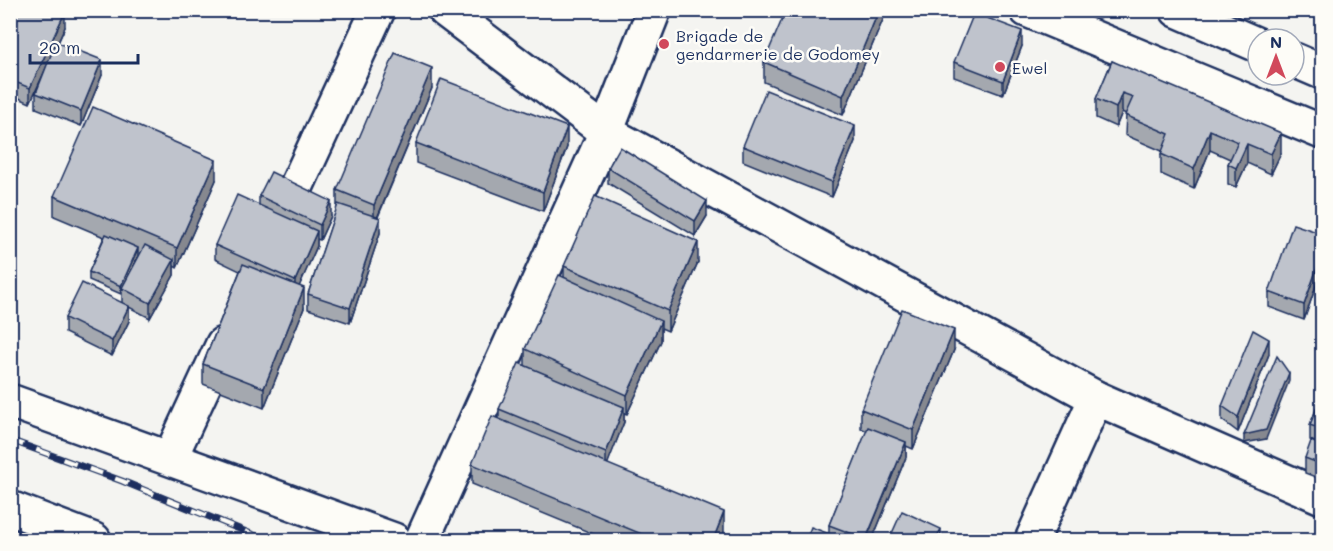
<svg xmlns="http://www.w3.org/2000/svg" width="1333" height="551" viewBox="0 0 1333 551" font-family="Mali,sans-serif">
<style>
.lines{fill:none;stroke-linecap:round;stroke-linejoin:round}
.street-casing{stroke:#1b2f5e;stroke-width:38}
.secondary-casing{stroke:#1b2f5e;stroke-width:38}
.highway-casing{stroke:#1b2f5e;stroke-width:38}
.street{stroke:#fdfcf7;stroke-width:33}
.secondary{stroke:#fdfcf7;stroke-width:33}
.highway{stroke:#fdfcf7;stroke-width:33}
.rail-casing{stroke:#1b2f5e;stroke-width:7}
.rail{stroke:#fdfcf7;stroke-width:4.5;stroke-dasharray:14;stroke-linecap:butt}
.wall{fill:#a4a8af;stroke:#1b2f5e;stroke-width:1.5}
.shaded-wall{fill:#86888f;stroke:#1b2f5e;stroke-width:1.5}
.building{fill:#bfc3cc;stroke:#1b2f5e;stroke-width:1.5}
.poi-dot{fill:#d1495b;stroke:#fdfcf7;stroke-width:2}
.labels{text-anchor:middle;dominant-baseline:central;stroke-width:5;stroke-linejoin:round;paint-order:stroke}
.poi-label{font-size:16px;fill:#1b2f5e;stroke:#fdfcf7;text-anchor:start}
</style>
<rect width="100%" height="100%" fill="#f4f4f1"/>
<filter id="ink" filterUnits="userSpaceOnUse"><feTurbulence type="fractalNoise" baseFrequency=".0167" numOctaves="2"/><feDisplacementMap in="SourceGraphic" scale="12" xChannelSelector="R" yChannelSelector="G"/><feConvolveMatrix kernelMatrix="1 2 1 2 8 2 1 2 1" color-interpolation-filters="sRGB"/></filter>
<g filter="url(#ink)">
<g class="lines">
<defs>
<g id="street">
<polyline points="445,10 606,132 1096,398 1322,497"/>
<polyline points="1027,10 1322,132"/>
<polyline points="279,224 378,10"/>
<polyline points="170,458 223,344"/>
<polyline points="422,540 606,132 654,10"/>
<polyline points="1032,540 1096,398"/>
</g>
<g id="secondary">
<polyline points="10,401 394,540"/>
<polyline points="10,508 94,540"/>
</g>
<g id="highway">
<polyline points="1177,10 1258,45"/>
<polyline points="1294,60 1322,72"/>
</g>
</defs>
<use href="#street" class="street-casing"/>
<use href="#secondary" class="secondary-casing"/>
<use href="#highway" class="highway-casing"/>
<use href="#street" class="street"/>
<use href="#secondary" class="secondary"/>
<use href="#highway" class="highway"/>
<defs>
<polyline id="rail" points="10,440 122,481 266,540"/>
</defs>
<use href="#rail" class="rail-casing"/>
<use href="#rail" class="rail"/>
</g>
<g class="wall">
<polygon points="10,10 65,27 58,43 102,75 81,126 36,108 36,93 42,76 30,103 10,94"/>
<polygon points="887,10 843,115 764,82 764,62"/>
<polygon points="1022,46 1003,95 954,77 954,62"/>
<polygon points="1112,61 1281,153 1271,174 1247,163 1236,187 1228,184 1228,164 1230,159 1210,150 1194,189 1161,174 1161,154 1162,151 1125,135 1126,114 1122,112 1116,127 1096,118 1096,99"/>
<polygon points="432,88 378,217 380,233 350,323 308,309 308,294 337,208 337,190"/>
<polygon points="855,141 832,197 743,161 743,146"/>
<polygon points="416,143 567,147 543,211 416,163"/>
<polygon points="608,168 707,216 695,236 608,183"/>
<polygon points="216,180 177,268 174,266 174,275 150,318 129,307 129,321 112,356 65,333 65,318 122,303 122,292 121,294 89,280 89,272 104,237 54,216 54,196"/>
<polygon points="259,196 331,216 320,240 317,239 317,246 299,286 304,308 264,408 203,384 203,364 240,271 215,259 215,245 259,205"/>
<polygon points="1323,234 1323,266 1304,320 1269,307 1269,292"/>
<polygon points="698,262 668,331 661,328 661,341 627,414 624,413 624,422 607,464 724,532 721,540 608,540 472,484 472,464 499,420 499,409 525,366 525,349 564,277 564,266"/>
<polygon points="954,350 913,449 906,446 906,457 872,540 806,540 829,535 829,525 867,431 861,428 861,409"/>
<polygon points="1269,354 1238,432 1222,420 1222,406"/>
<polygon points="1323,392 1323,445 1310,440 1310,425"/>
<polygon points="1323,446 1323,480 1305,473 1305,458"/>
</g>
<g class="shaded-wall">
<polygon points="879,10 887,10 843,115 843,96"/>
<polygon points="65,12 65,27 30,103 30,88"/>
<polygon points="1022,31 1022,46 1003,95 1003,81"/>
<polygon points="102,60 102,75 81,126 81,111"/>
<polygon points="432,68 432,88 374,225 374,205"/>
<polygon points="1122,93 1122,112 1116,127 1116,108"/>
<polygon points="855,126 855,141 832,197 832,182"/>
<polygon points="567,127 567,147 543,211 543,192"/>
<polygon points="1210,130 1210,150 1194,189 1194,169"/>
<polygon points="1281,133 1281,153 1271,174 1271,154"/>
<polygon points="1247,144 1247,163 1236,187 1236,168"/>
<polygon points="216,160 216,180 177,268 177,248"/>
<polygon points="331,201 331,216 320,240 320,225"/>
<polygon points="707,201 707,216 695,236 695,221"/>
<polygon points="380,218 380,233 350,323 350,308"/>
<polygon points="317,231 317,246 295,296 295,281"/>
<polygon points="698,242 698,262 668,331 668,311"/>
<polygon points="138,248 138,256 123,289 122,288 121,294 121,286"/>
<polygon points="1323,251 1323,266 1304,320 1304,305"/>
<polygon points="174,260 174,275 150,318 150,303"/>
<polygon points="304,288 304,308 264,408 264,388"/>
<polygon points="129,306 129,321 112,356 112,341"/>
<polygon points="661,321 661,341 627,414 627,395"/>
<polygon points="954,330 954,350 913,449 913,430"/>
<polygon points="1269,339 1269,354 1238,432 1238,417"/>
<polygon points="1289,373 1289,381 1266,439 1244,443 1244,435"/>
<polygon points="624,407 624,422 606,468 606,453"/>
<polygon points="906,442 906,457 872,540 866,540"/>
<polygon points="724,512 724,532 721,540 713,540"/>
<polygon points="941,529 941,540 935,540"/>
</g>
<g class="building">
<polygon points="10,10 62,10 65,12 30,88 10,80"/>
<polygon points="786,10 879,10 843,96 764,62"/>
<polygon points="974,13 1022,31 1003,81 954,62"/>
<polygon points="56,42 102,60 81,111 36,93"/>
<polygon points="395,53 432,68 374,205 337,190"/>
<polygon points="1112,61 1281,133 1271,154 1247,144 1236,168 1228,164 1238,142 1210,130 1194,169 1161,154 1169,134 1125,115 1133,97 1122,93 1116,108 1096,99"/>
<polygon points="441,79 567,127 543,192 416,143"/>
<polygon points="766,90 855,126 832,182 743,146"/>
<polygon points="93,107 216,160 177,248 54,196"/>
<polygon points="620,147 707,201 695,221 608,168"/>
<polygon points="271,172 331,201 320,225 259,196"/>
<polygon points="237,195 317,231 295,281 215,245"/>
<polygon points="595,196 698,242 668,311 564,266"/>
<polygon points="338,204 380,218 350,308 308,294"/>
<polygon points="1293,224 1323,234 1323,251 1304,305 1269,292"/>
<polygon points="106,234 138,248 121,286 89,272"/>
<polygon points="145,245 174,260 150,303 122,288"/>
<polygon points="243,264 304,288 264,388 203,364"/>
<polygon points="559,275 661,321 627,395 525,349"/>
<polygon points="82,283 129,306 112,341 65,318"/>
<polygon points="902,309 954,330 913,430 861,409"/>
<polygon points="1253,330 1269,339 1238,417 1222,406"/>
<polygon points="1277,356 1289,373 1266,430 1244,435"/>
<polygon points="519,363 624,407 606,453 499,409"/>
<polygon points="1323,392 1323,430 1310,425"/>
<polygon points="492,416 724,512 713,540 656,540 472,464"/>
<polygon points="868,427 906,442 866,539 829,525"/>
<polygon points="1311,441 1323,446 1323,465 1305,458"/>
<polygon points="902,511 941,529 935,540 889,540"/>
<polygon points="811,527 845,540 806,540"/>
</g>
</g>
<g class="poi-dot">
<circle cx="664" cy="44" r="6"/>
<circle cx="1000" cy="67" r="6"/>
</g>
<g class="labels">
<g class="poi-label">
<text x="676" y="35">Brigade de<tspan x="676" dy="18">gendarmerie de Godomey</tspan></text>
<text x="1012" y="67">Ewel</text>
</g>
</g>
<rect width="1333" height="551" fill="none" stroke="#fdfcf7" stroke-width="36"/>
<rect x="18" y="18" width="1297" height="515" fill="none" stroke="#1b2f5e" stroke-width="2" filter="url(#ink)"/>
<g transform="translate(1276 57)"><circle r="28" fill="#fdfcf7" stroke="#a3aaba" stroke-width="1.5"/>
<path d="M0-4.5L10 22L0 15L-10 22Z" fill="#d1495b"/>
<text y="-9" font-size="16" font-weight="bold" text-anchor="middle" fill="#1b2f5e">N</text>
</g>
<path d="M30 54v9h108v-9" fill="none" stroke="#1b2f5e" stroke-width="3"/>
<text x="39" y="54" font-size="18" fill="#1b2f5e" stroke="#fdfcf7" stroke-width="4.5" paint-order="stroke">20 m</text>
</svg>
